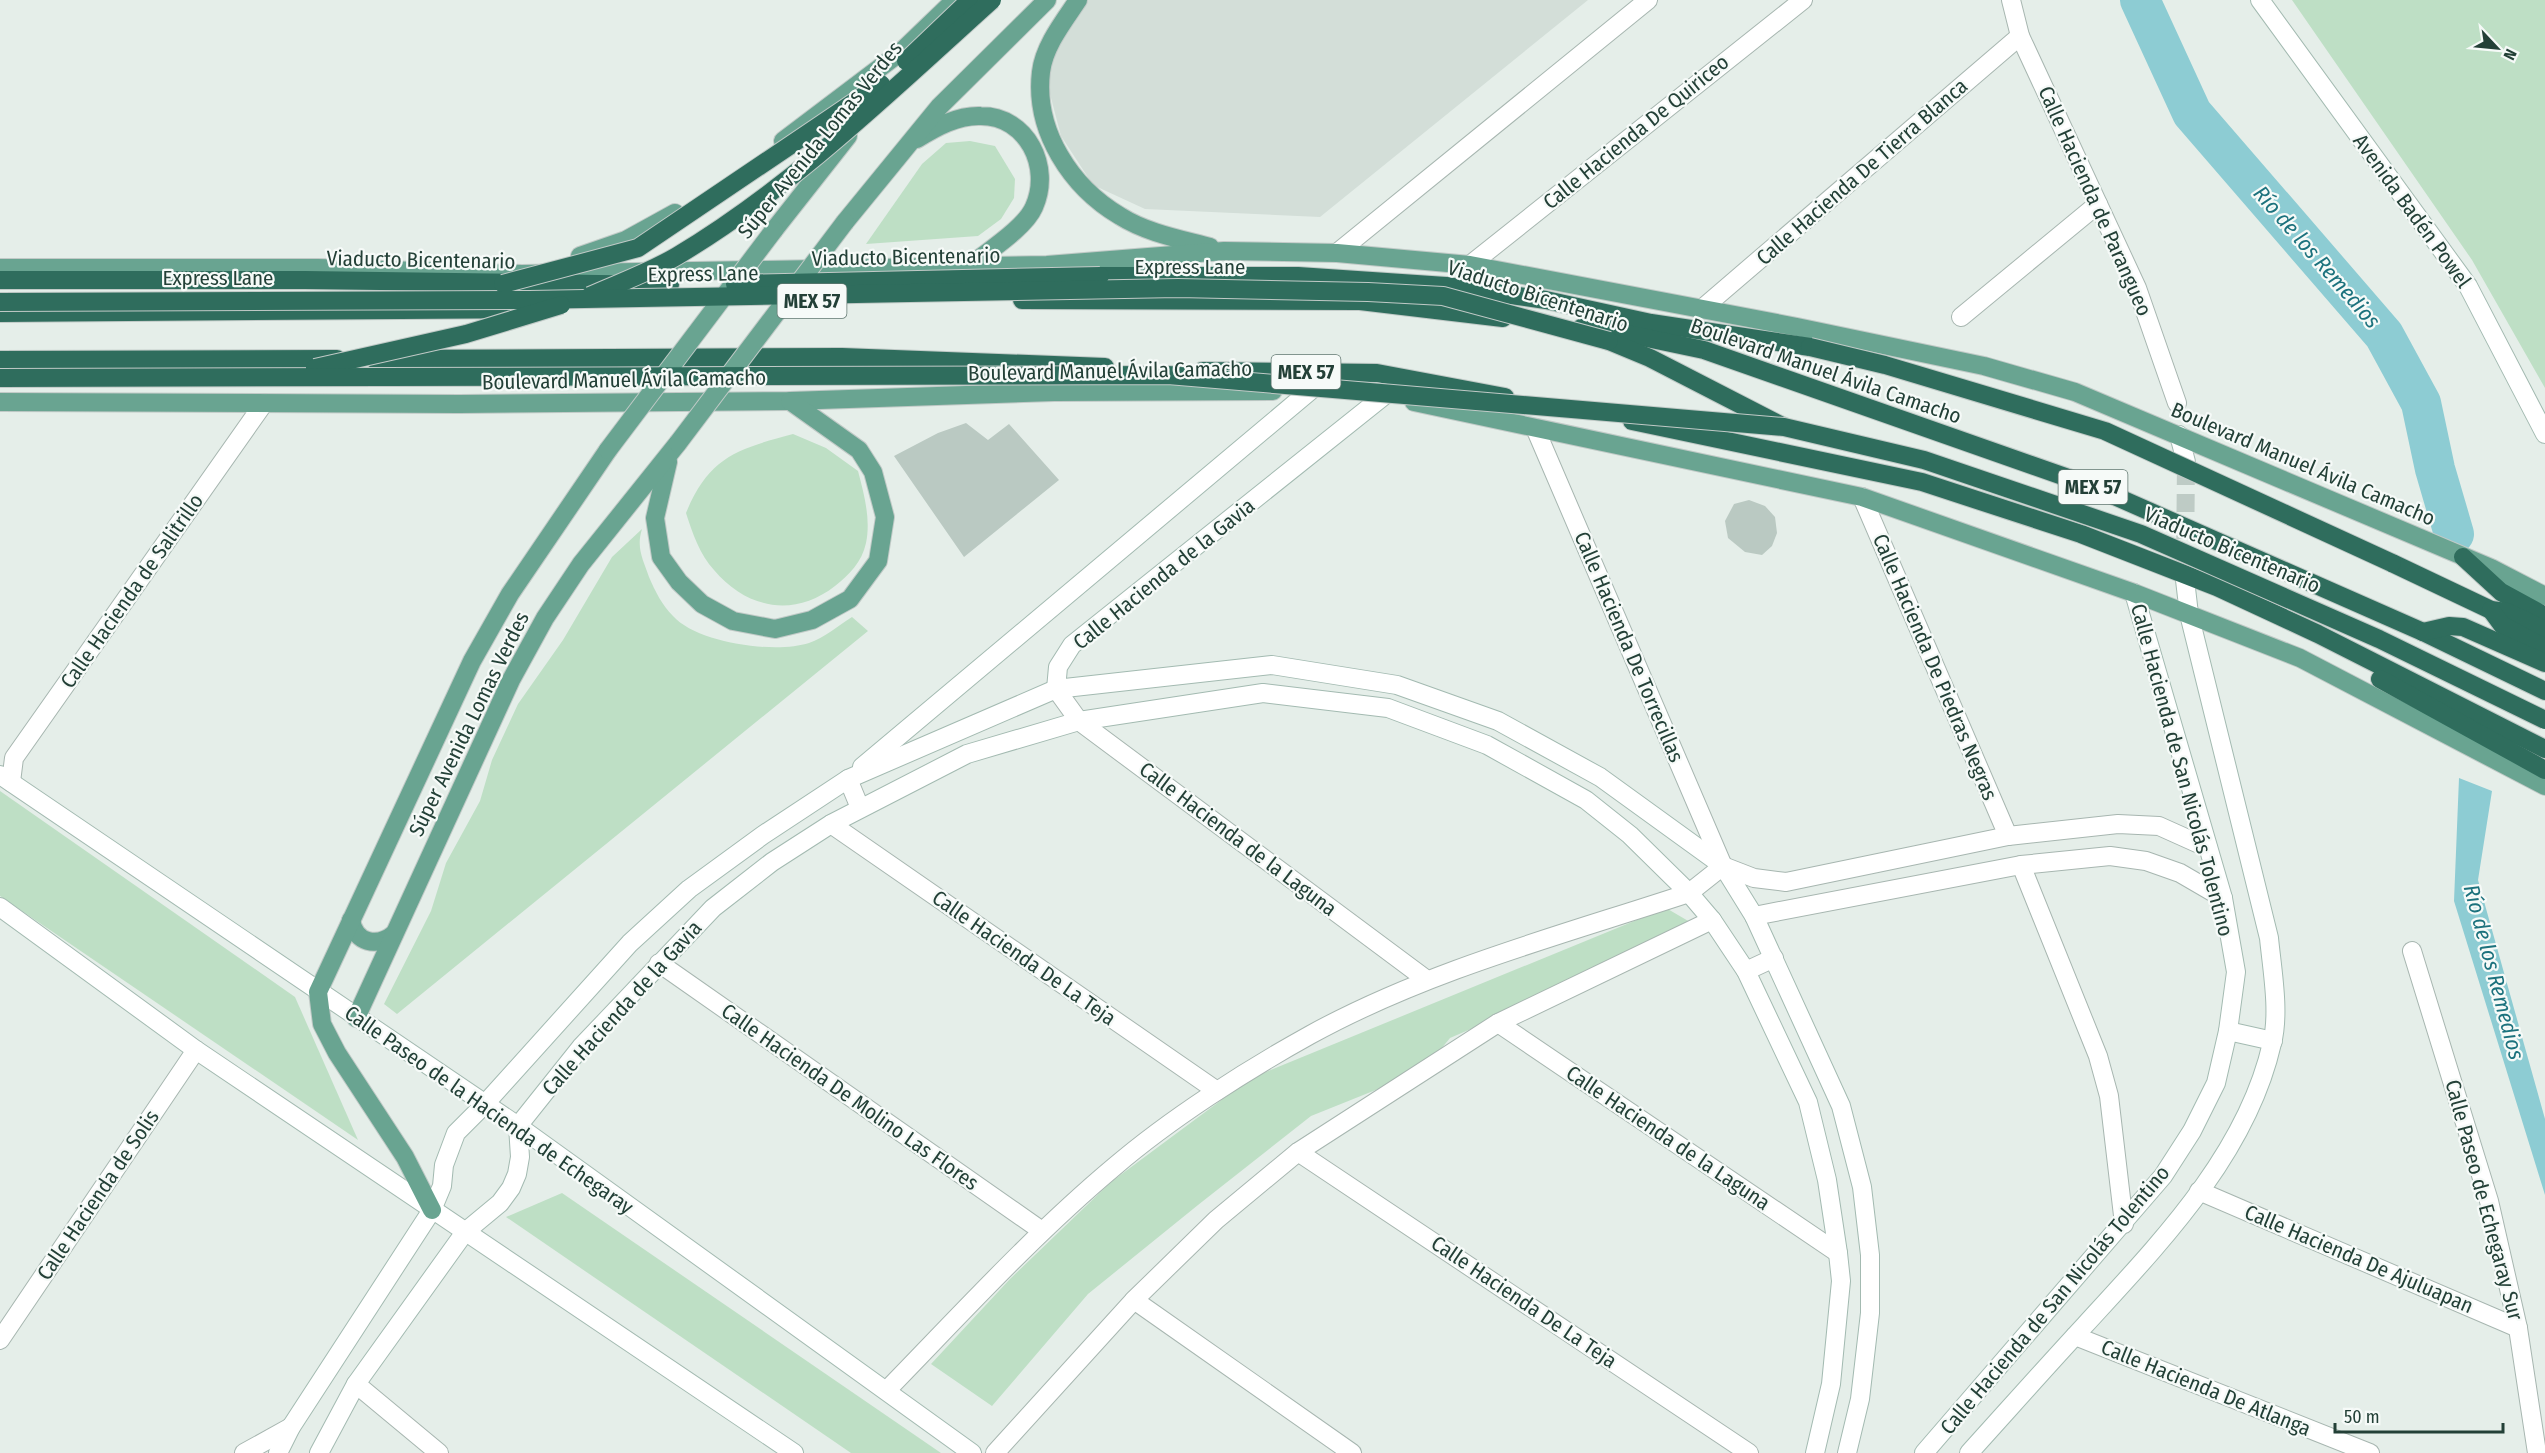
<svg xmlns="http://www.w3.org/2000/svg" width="2545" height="1453" viewBox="0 0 2545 1453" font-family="'Fira Sans Condensed',sans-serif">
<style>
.built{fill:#d3ded8}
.green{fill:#bedfc5}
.water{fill:#8dccd3}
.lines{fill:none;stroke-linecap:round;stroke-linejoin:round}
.river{stroke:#8dccd3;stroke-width:40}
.building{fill:#bac9c2}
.secondary-tunnel{stroke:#becbc5;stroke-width:18;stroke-dasharray:18 9;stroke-linecap:butt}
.street-casing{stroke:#a7b6b0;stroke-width:20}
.secondary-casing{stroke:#a3bab1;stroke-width:20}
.primary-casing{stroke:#c1cac7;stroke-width:20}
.highway-casing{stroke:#c1cac7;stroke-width:20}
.street{stroke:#fff;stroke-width:18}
.secondary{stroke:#fff;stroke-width:18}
.primary{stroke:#69a491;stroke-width:18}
.highway{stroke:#2f6d5d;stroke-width:18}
.primary-bridge-casing{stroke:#c1cac7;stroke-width:20;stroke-linecap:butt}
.highway-bridge-casing{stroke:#c1cac7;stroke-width:20;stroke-linecap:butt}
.primary-bridge{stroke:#69a491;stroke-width:18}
.highway-bridge{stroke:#2f6d5d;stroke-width:18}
.labels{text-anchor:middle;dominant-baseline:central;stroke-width:4.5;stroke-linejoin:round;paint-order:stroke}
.shield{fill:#f6faf8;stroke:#627871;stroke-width:1.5}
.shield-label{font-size:20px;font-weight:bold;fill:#234037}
.street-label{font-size:21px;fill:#234037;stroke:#f6faf8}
.water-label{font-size:22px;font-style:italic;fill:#1c727d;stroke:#f6faf8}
</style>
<rect width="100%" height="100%" fill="#e5eee9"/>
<polygon class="built" points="1082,0 1588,0 1320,217 1145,209 1093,185 1061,136 1044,71"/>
<g class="green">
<polygon points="2292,0 2545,0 2545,388 2472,260"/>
<polygon points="970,141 995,146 1015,179 1014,198 1001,219 978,236 866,244 922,164 946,143"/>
<path d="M793,434L826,448L858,471C864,494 871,519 866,543C862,562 849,575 835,586C794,618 747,609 714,570C700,555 692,532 686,513C709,457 737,449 793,434Z"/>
<path d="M642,529C636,548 643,559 649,577C655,591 662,605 673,616C697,643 775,654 809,643C824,638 839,625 852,617L868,631L397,1014L384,1004L431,911L446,863L480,801L492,760L518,704L563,640L612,557Z"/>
<polygon points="0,791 295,997 358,1140 0,896"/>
<polygon points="1666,908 1702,929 1450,1038 1423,1071 1311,1116 1198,1205 1088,1294 992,1406 931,1364 1010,1279 1111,1182 1251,1078"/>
<polygon points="562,1193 941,1453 851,1453 506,1217"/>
</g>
<polygon class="water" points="2459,778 2492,791 2478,880 2545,1119 2545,1195 2454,901"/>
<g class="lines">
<polyline class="river" points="2140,0 2192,113 2384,335 2421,403 2435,469 2454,534"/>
</g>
<g class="building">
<polygon points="966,423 988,440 1009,424 1059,480 964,557 894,456 938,433"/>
<polygon points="1749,500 1765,506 1775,517 1777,533 1772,546 1762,555 1745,552 1728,538 1725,521 1734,504"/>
</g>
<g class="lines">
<polyline class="secondary-tunnel" points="2185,566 2186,462"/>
<defs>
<g id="street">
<polyline points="2011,0 2020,36 2137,288 2177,403"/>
<polyline points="1337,253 1648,0"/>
<polyline points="1470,265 1803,0"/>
<polyline points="1704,307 2020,36"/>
<polyline points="1961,317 2098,204"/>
<polyline points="1535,428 1723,866"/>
<polyline points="1862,497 2008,836"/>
<polyline points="1056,689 1079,721 1427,980"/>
<polyline points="848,779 860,808"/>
<polyline points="11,782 14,758 264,403"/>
<polyline points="831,824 1217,1091"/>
<polyline points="2021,865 2098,1056 2109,1096 2124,1224"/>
<polyline points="1723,866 1754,878 1786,882 2008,836 2118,824 2159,826 2208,848"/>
<polyline points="1754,916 2021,865 2110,856 2146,861 2180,873 2223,898"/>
<polyline points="2412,951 2489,1201 2518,1328 2537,1453"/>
<polyline points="659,963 1042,1231"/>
<polyline points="1746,971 1774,958"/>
<polyline points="1498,1023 1838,1253"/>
<polyline points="1298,1152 1749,1453"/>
<polyline points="2199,1191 2518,1328"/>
<polyline points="1134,1300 1352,1453"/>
<polyline points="2075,1336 2370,1453"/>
<polyline points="0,1340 196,1050"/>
<polyline points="356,1384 439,1453"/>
<path d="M887,1390C961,1314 1033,1235 1114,1167C1170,1119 1245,1071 1310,1035C1428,970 1562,935 1689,893L1723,866"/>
<polyline points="244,1453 291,1427"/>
<polyline points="995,1453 1134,1300 1216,1220 1298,1152 1498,1023 1712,920"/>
</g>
<g id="secondary">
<polyline points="2260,0 2468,286 2545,434"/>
<polyline points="2179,435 2186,462"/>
<polyline points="1056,689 1058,667 1072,645 1385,395"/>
<polyline points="862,767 1311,390"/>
<polyline points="0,775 518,1126 972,1453"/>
<polyline points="0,907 196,1050 794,1453"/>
<polyline points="2228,1031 2273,1041"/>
<polyline points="278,1453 291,1427 432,1210 442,1186 444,1165 456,1133 484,1105 630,943 689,889 763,835 848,779 1056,689 1272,665 1397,685 1498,721 1600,777 1723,866 1754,916 1841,1106 1862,1187 1870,1255 1870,1313 1860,1399 1847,1453"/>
<polyline points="319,1453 356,1384 465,1232 500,1203 511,1188 517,1174 520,1157 518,1126 581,1047 713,908 772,862 831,824 967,754 1079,721 1263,693 1388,708 1487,745 1586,800 1630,835 1689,893 1712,920 1746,971 1808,1102 1827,1180 1838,1253 1841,1281 1831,1384 1815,1453"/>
<polyline points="1924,1453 2163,1176 2192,1131 2216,1083 2228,1031 2236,972 2223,898 2134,593"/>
<path d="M1969,1453C2008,1410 2046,1367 2085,1325C2160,1243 2247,1154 2272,1043C2280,1013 2272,969 2269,938L2189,614L2185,580"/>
</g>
<g id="primary">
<path d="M1078,0C1064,21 1044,46 1041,72C1034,131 1071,187 1120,216C1147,233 1180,239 1210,247"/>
<path d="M917,139C936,127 958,115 981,116C1027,116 1052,167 1034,207C1025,228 988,251 970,266"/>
<polyline points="783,141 902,51 955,0"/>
<polyline points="845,222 939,107 1047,0"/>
<polyline points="774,230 848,136"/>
<polyline points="580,256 626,240 675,213"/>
<polyline points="0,268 318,268 522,274 1047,265 1224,251 1337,253 1470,265 1797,327 1984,366 2075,392 2491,568 2545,596"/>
<polyline points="0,402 459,404 790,401 1054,392 1273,391"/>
<polyline points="1414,402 1862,497 2134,593 2300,658 2545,786"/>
<polyline points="668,462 655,518 661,557 679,582 702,604 733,621 775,629 812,620 850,599 878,561 885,517 873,472 859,450 790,401"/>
<path d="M351,920C355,943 377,948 394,934"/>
<polyline points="356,1018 511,680 545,618 581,564 678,443"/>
<polyline points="432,1210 405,1157 337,1053 322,1024 318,992 472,661 510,594 608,450"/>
</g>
<g id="highway">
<polyline points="1100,276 1298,276 1446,286 1546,300 1651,323 1810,347"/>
<polyline points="0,280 305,280 670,285"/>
<polyline points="1022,300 1360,301 1503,318"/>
<polyline points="0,313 538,309"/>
<polyline points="1581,328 1623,333 1704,350 2094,487 2423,632 2545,691"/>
<polyline points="1609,341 1650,358 1784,427"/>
<polyline points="374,359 842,357 1105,367"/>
<polyline points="0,360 337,359"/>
<polyline points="1202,371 1377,373 1505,397"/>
<polyline points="1632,421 1922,482 2081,534 2217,587 2318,634 2545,749"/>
<polyline points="2463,557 2501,592 2545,616"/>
<polyline points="2392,563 2491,610 2507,612 2545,630"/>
<polyline points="2491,610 2502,625 2545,648"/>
<polyline points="2423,632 2449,626 2463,627 2545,663"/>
<polyline points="2380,679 2545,770"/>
</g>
</defs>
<use href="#street" class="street-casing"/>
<use href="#secondary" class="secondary-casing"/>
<use href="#primary" class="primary-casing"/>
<use href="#highway" class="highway-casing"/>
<use href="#street" class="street"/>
<use href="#secondary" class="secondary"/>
<use href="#primary" class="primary"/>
<use href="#highway" class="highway"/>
<defs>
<g id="primary-bridge">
<polyline points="678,443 845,222"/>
<polyline points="608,450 774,230"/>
</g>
<g id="highway-bridge">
<polyline points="906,61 970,0"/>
<polyline points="503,284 638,248 881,84"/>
<polyline points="735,284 1100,276"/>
<path d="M590,296C619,283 650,272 677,256C794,186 892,90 992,0"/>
<polyline points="0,302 529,300 1178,288 1368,292 1443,296 1609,341"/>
<polyline points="1810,347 1885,365 2105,431 2392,563"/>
<polyline points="315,368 466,334 561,305"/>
<polyline points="0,378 1168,375 1784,427 1924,460 2141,534 2379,639 2545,720"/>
</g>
</defs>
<use href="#primary-bridge" class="primary-bridge-casing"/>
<use href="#highway-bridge" class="highway-bridge-casing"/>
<use href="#primary-bridge" class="primary-bridge"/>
<use href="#highway-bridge" class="highway-bridge"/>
</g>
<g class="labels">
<g class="shield">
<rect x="777.5" y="284" width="69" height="34" rx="4.5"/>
<rect x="1271.5" y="355" width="69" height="34" rx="4.5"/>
<rect x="2058.5" y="470" width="69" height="34" rx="4.5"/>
</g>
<g class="shield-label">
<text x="812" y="301">MEX 57</text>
<text x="1306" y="372">MEX 57</text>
<text x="2093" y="487">MEX 57</text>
</g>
<g class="street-label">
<text transform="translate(1636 132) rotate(-39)">Calle Hacienda De Quiriceo</text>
<text transform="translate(820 140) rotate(-51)">Súper Avenida Lomas Verdes</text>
<text transform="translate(1862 172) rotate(-41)">Calle Hacienda De Tierra Blanca</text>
<text transform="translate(2095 201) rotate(66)">Calle Hacienda de Parangueo</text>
<text transform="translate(2412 211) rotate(54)">Avenida Badén Powel</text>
<text transform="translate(906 257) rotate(-1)">Viaducto Bicentenario</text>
<text transform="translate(421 260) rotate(1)">Viaducto Bicentenario</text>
<text x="1190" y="267">Express Lane</text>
<text transform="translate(703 274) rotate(-1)">Express Lane</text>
<text x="218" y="278">Express Lane</text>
<text transform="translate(1538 296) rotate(18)">Viaducto Bicentenario</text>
<text transform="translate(1110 371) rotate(-1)">Boulevard Manuel Ávila Camacho</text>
<text transform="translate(1826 371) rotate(19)">Boulevard Manuel Ávila Camacho</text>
<text transform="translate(624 380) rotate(-1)">Boulevard Manuel Ávila Camacho</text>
<text transform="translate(2303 464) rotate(23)">Boulevard Manuel Ávila Camacho</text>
<text transform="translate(2232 550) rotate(23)">Viaducto Bicentenario</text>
<text transform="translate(1164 574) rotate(-39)">Calle Hacienda de la Gavia</text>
<text transform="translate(132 591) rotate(-55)">Calle Hacienda de Salitrillo</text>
<text transform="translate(1629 647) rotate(67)">Calle Hacienda De Torrecillas</text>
<text transform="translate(1935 667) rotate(67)">Calle Hacienda De Piedras Negras</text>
<text transform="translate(469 724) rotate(-64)">Súper Avenida Lomas Verdes</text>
<text transform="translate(2182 770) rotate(75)">Calle Hacienda de San Nicolás Tolentino</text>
<text transform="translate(1238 839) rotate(37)">Calle Hacienda de la Laguna</text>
<text transform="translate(1024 958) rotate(35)">Calle Hacienda De La Teja</text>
<text transform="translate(622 1008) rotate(-48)">Calle Hacienda de la Gavia</text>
<text transform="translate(850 1097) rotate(35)">Calle Hacienda De Molino Las Flores</text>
<text transform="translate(489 1110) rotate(35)">Calle Paseo de la Hacienda de Echegaray</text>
<text transform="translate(1668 1138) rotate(34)">Calle Hacienda de la Laguna</text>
<text transform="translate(98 1195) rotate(-56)">Calle Hacienda de Solis</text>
<text transform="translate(2484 1200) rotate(75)">Calle Paseo de Echegaray Sur</text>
<text transform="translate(2359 1259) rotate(23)">Calle Hacienda De Ajuluapan</text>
<text transform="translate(2055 1300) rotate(-50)">Calle Hacienda de San Nicolás Tolentino</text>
<text transform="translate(1524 1302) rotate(34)">Calle Hacienda De La Teja</text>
<text transform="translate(2206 1388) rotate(22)">Calle Hacienda De Atlanga</text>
</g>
<g class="water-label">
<text transform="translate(2317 257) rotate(49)">Río de los Remedios</text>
<text transform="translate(2494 972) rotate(75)">Río de los Remedios</text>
</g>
</g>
<g transform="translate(2497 48) rotate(116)" stroke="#f6faf8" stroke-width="4.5" paint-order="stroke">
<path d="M0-4.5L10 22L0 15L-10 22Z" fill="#234037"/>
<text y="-9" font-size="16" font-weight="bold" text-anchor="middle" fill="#234037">N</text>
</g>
<path d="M2335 1423v9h168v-9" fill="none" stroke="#234037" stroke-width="3"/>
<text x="2344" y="1423" font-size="18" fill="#234037" stroke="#f6faf8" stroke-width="4.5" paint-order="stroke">50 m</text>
</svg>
